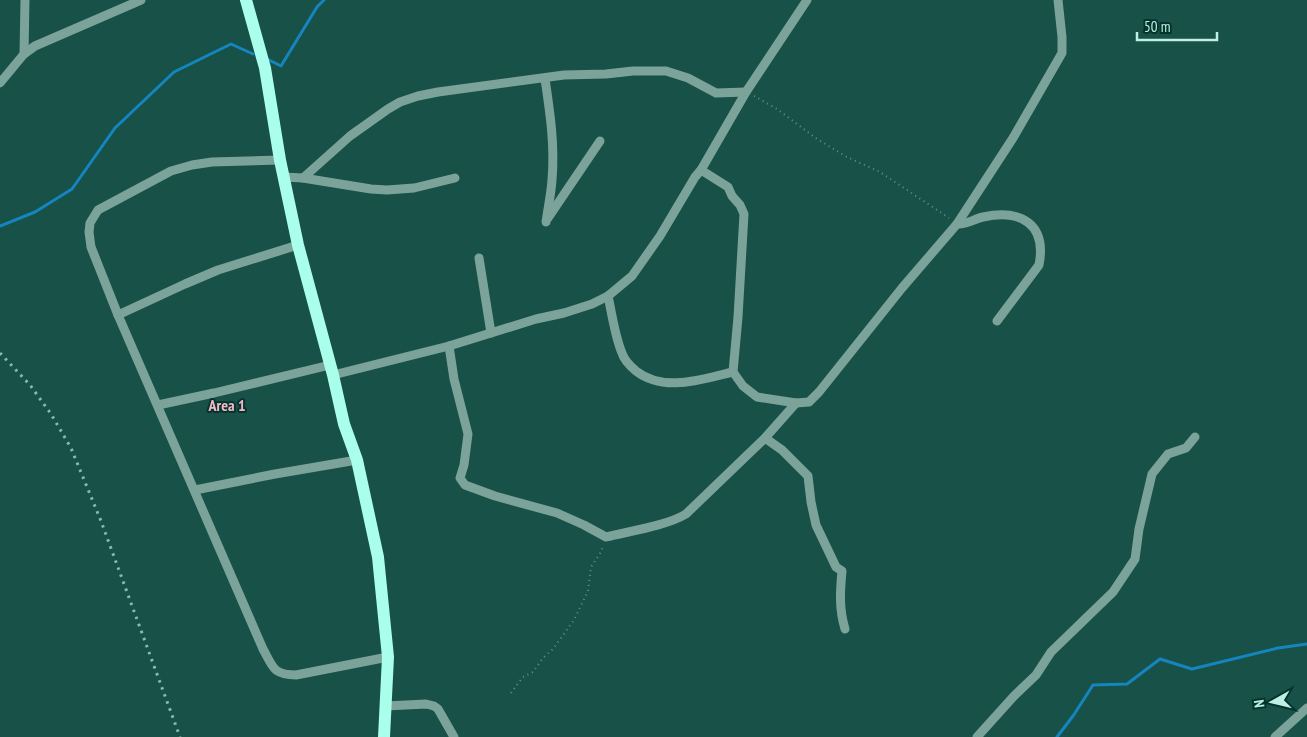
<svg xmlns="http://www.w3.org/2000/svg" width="1307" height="737" viewBox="0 0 1307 737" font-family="'PT Sans Narrow',sans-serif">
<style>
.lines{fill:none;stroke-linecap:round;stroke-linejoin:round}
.stream{stroke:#1585c0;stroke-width:3}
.path{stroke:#5e9489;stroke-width:2;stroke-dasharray:1 4;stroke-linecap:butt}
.minor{stroke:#7ba39a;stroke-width:9}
.major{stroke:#a9ffec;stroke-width:12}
.rail{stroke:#88bbb1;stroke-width:3;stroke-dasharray:2.5 5;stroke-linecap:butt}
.labels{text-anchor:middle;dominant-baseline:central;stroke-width:4;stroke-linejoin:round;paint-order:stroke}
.quarter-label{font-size:16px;font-weight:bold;fill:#f7b5c9;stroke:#04352d}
</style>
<rect width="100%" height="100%" fill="#175147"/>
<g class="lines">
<g class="stream">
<polyline points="267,59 281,66 317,7 324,0"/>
<polyline points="0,226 35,212 72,189 115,128 174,72 231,44 253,54"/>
<polyline points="1057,737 1073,716 1093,685 1127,684 1160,659 1192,669 1278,648 1307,644"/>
</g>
<g class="path">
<polyline points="754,96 777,109 817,139 847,157 880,172 949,218"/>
<polyline points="511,693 523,677 533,672 543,658 553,649 574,620 588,591 591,567 601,552 603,546"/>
</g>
<g class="minor">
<polyline points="24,54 25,0"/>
<path d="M545,79C550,113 555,145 552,180C551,194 548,208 546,222"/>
<polyline points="0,83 24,54 35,46 141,0"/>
<path d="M280,160L212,162L192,165L171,171L98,210L90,223L89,232L91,247L118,315L263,649C273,667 273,675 296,675L388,657"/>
<polyline points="701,170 728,187 732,196 740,205 744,214 738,317 733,372 743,386 757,397 796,403 809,402 819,392 902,288 957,224 1013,138 1062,53 1062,37 1058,0"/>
<polyline points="284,177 303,178 371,189 387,190 414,188 455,178"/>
<polyline points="303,178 350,136 388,109 400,102 418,96 438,92 564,75 606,74 633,71 666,71 688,78 716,93 746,92"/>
<polyline points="548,218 600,141"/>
<path d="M957,224C966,225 974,219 983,217C1021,209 1047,224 1039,265L997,321"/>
<polyline points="479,258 491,333"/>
<path d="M608,296C612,314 615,337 622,353C624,360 630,366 636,371C664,393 702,379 733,372"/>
<polyline points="118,315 185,284 218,270 298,245"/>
<path d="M449,346L454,379L468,434L464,465L460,478L465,485L495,496L557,513L584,525L606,537C630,531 666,526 686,514L765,438L796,403"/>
<polyline points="333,375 449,346 536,319 564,313 592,304 608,296 632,276 660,236 695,177 701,170 746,92 807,0"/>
<polyline points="158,405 214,393 330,365"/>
<path d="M765,438L782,450L808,476L811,502L816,525L836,567L842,571C840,592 839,609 845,629"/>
<polyline points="195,490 275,474 357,460"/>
<polyline points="386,706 426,704 434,706 438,709 454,737"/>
<polyline points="977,737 1014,696 1036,675 1051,652 1113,592 1135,559 1139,529 1152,474 1168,454 1186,448 1195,437"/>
<polyline points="1275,737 1307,708"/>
</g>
<polyline class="major" points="246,0 265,68 280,160 298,245 333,375 344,424 357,460 378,557 388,657 384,737"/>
<polyline class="rail" points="0,353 30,385 51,414 71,448 101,521 180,737"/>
</g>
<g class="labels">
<g class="quarter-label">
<text x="227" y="405">Area 1</text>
</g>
</g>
<g transform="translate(1272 702) rotate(262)" stroke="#04352d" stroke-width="4" paint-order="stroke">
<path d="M0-4L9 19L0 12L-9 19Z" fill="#bfefe4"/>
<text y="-8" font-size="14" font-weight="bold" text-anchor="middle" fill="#bfefe4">N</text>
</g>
<path d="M1137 32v8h80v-8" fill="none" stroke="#bfefe4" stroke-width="2.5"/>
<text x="1144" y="32" font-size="15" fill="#bfefe4" stroke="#04352d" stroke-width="4" paint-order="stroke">50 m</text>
</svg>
